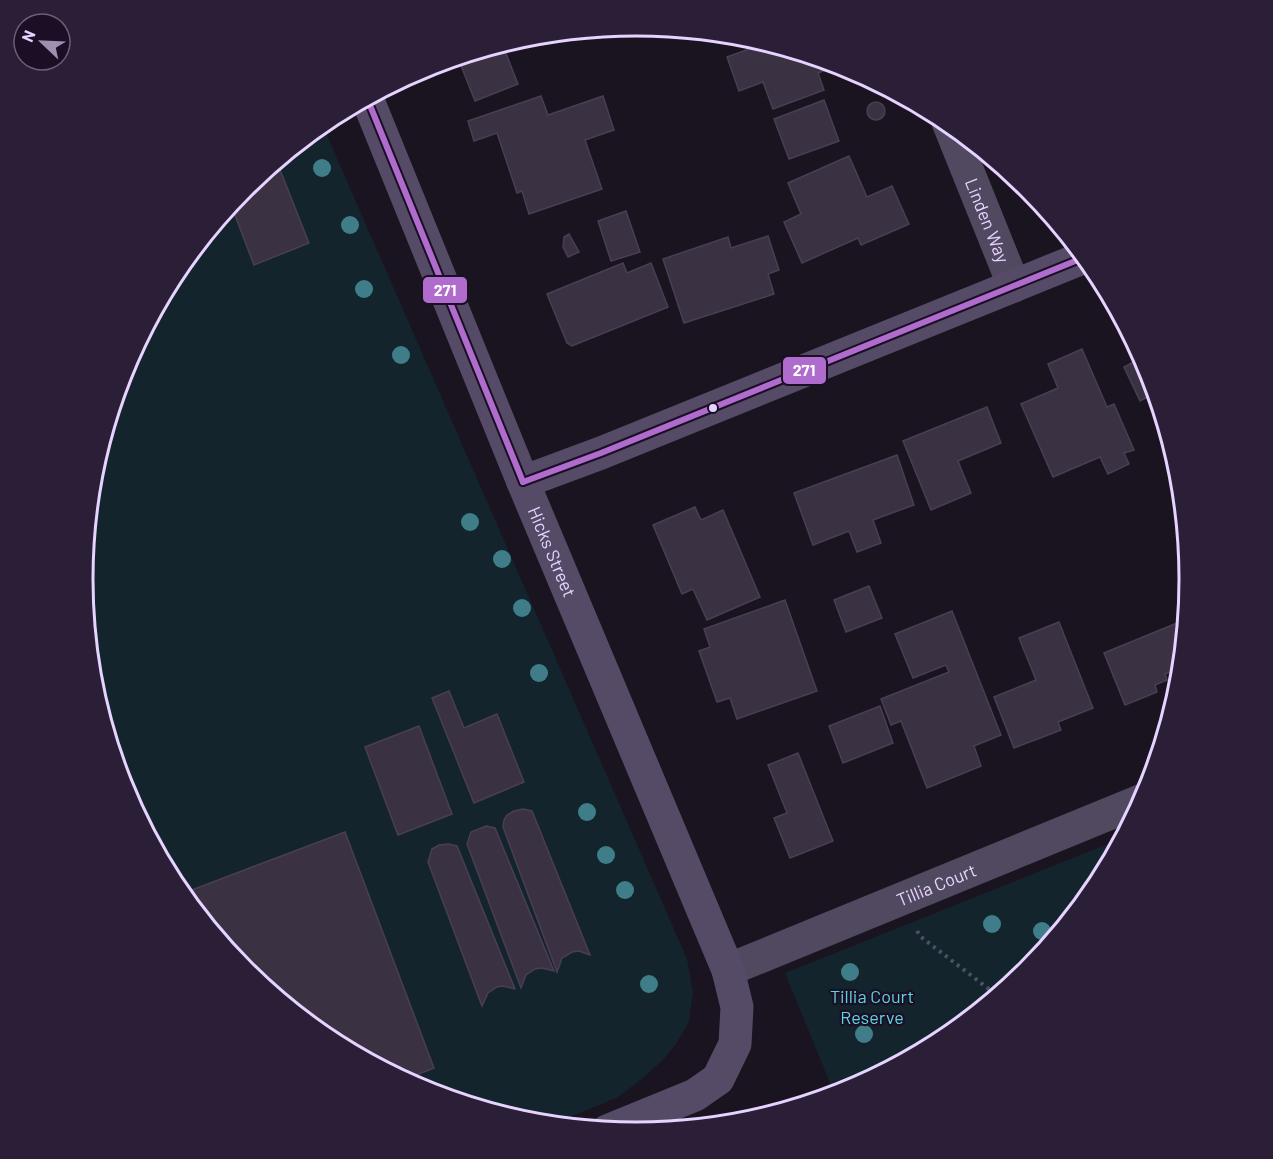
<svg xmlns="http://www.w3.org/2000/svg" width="1273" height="1159" viewBox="0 0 1273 1159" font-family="Barlow,sans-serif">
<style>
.green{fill:#13242d}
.building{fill:#3a3242;stroke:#493e53;stroke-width:1.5}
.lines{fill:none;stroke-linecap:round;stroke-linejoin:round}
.path{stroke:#4d5063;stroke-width:4;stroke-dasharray:3 4.5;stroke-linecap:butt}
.street{stroke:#514960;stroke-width:33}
.secondary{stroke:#564b67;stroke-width:33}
.bus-1-casing{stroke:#1a0f25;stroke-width:10}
.bus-1{stroke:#b06ccc;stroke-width:6}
.tree{fill:#3f7e89}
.bus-dot{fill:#e6d3ff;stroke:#1a0f25;stroke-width:2}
.labels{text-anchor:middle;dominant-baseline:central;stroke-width:4.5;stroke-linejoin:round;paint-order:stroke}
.street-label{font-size:18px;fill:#e6d3ff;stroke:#1a0f25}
.park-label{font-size:18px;fill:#5ed4df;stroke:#1a0f25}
.rim{fill:none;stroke:#e6d3ff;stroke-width:3}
.line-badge{stroke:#1a0f25;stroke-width:2}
.badge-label{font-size:16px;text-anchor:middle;font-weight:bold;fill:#fff}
</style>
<rect width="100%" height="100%" fill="#1a1420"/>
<g class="green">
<polygon points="322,124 687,959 693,992 689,1021 676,1044 662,1061 643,1078 618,1097 551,1125 528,1123 424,1091 328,1040 245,971 176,887 125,791 93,687 83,579 93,471 125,367 176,271 245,188"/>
<polygon points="1123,838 1097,888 1028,971 944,1040 848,1091 835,1095 785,973"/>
</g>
<g class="building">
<polygon points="512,41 514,47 505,51 518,84 475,101 458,58"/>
<polygon points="762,41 824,60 828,69 818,73 824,90 773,109 763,82 739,91 727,57 763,44"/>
<polygon points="541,96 548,115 603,96 614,130 585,140 602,189 529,214 522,191 517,193 497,133 474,141 468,121"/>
<polygon points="824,100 839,141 789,159 774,119"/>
<circle cx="876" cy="111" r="9"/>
<polygon points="849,156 867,197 892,186 909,224 861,245 858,238 802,263 784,222 801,214 788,183"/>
<polygon points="277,162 309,243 254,265 231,205 245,188"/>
<polygon points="626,211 640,252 611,261 598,221"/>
<polygon points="569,234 579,252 568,257 563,247 564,237"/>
<polygon points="768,236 779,270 768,274 774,294 684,323 663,259 728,237 731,248"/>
<polygon points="623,263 627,273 651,263 668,307 572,346 567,343 547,294"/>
<polygon points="1082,349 1107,407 1114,404 1134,450 1124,453 1129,464 1108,474 1100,457 1053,477 1021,404 1058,388 1048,364"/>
<polygon points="1143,357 1148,368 1158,400 1155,393 1140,401 1124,367"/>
<polygon points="987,407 1001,443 958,461 971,493 931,510 903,441"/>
<polygon points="897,455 914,505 873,520 881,543 857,552 849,531 813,545 794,493"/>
<polygon points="695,507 701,520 723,510 760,597 707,620 693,589 682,594 653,525"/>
<polygon points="869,586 882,618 846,632 834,600"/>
<polygon points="785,600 817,691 737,719 730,698 717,702 699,651 710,647 704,629"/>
<polygon points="952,611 1001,735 974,746 981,766 927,788 901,721 891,725 881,699 949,672 946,665 913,678 895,634"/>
<polygon points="1187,619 1182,667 1165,674 1167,680 1155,685 1157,692 1125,705 1104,653"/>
<polygon points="1059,622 1093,708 1058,722 1061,730 1014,748 994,697 1036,680 1019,638"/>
<polygon points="449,691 464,728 497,714 524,782 474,803 432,698"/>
<polygon points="880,706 893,743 843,763 829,726"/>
<polygon points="419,726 452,814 398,835 365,747"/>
<polygon points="798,753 833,841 790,858 774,818 787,813 768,765"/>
<polygon points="523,809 532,811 590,955 579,951 572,952 562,958 557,972 503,827 504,820 507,815 514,811"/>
<polygon points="486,826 495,828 554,971 542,968 535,969 526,975 521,988 467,844 471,832"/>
<polygon points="345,832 434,1068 403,1080 328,1040 245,971 181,894"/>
<polygon points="448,844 457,846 515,989 503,986 497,987 488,993 482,1006 428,862 432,849 439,845"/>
</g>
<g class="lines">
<polyline class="path" points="917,931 921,937 998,996"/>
<g class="street">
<path id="s1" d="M948,122L1014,286"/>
<path id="s2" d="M728,970L1145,799"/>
</g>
<g class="secondary">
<path id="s3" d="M367,98L523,482L728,970L737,1007L735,1044L718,1079L695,1095L607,1131"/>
<polyline points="523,482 601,453 1085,257"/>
</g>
<defs>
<g id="bus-1">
<polyline points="367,98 523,482"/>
<polyline points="523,482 601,453 1085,257"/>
</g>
</defs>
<use href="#bus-1" class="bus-1-casing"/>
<use href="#bus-1" class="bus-1"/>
</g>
<g class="tree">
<circle cx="322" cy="168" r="9"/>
<circle cx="350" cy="225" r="9"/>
<circle cx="364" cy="289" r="9"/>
<circle cx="401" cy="355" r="9"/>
<circle cx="470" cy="522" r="9"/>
<circle cx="502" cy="559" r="9"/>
<circle cx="522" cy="608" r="9"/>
<circle cx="539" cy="673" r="9"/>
<circle cx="587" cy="812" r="9"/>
<circle cx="606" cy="855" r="9"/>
<circle cx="625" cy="890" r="9"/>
<circle cx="992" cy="924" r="9"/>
<circle cx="1042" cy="931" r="9"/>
<circle cx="850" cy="972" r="9"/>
<circle cx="649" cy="984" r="9"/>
<circle cx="864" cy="1034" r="9"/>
</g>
<circle class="bus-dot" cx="713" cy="408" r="5"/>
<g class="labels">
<g class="street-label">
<text stroke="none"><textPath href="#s1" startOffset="106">Linden Way</textPath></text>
<text stroke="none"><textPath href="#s3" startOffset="490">Hicks Street</textPath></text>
<text stroke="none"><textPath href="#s2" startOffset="225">Tillia Court</textPath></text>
</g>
<g class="park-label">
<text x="872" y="996">Tillia Court<tspan x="872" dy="21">Reserve</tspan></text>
</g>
</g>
<path d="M0 0H1273V1159H0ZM93 579a543 543 0 1 1 1086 0a543 543 0 1 1-1086 0Z" fill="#2a1f36" fill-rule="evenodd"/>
<path class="rim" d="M93 579a543 543 0 1 1 1086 0a543 543 0 1 1-1086 0Z"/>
<g class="line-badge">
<rect x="422" y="276" width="46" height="28" rx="6" fill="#b06ccc"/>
<rect x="782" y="356" width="45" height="29" rx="6" fill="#b06ccc"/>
</g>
<g class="badge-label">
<text x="445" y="296">271</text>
<text x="804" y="376">271</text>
</g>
<g transform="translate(42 42) rotate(293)"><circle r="28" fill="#1a0f25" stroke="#6c5d7c" stroke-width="1.5"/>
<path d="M0-4.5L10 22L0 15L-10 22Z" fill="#9f90b1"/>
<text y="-9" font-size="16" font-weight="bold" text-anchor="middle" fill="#e6d3ff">N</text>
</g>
</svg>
